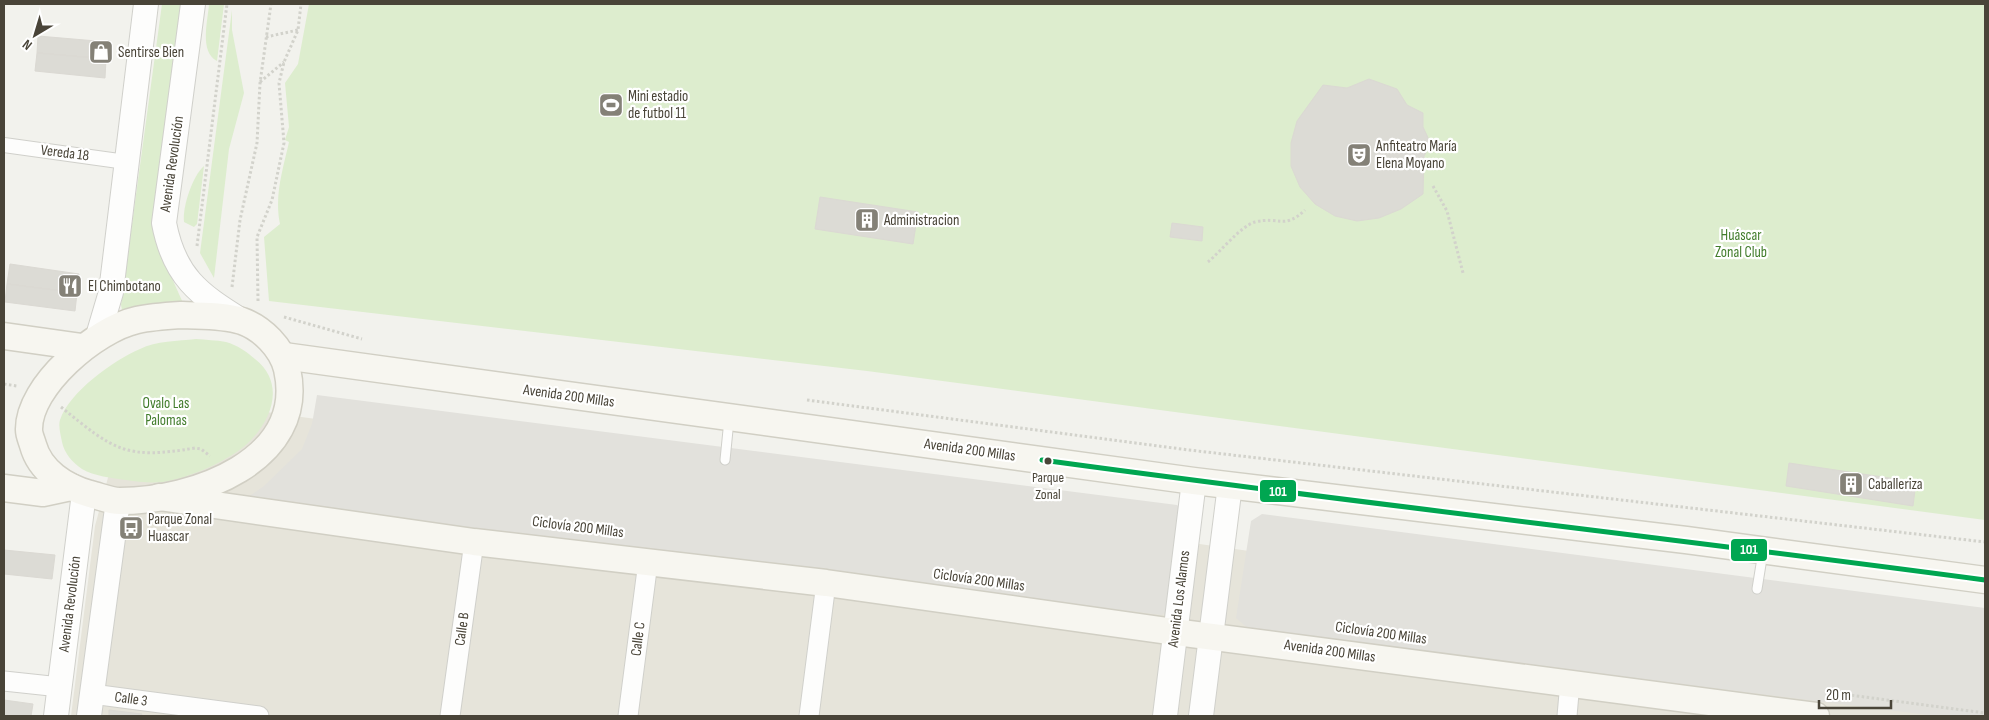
<svg xmlns="http://www.w3.org/2000/svg" width="1989" height="720" viewBox="0 0 1989 720" font-family="'Sofia Sans Condensed',sans-serif">
<style>
.residential{fill:#e6e4da}
.green{fill:#ddedce}
.parking{fill:#e2e1dc}
.building{fill:#dcdbd5;stroke:#dbd9d3}
.lines{fill:none;stroke-linecap:round;stroke-linejoin:round}
.service-casing{stroke:#d0d0cb;stroke-width:11}
.pedestrian-casing{stroke:#d0d0cb;stroke-width:16}
.minor-casing{stroke:#d0d0cb;stroke-width:21}
.tertiary-casing{stroke:#d0d0cb;stroke-width:26}
.secondary-casing{stroke:#d1cfc4;stroke-width:29}
.path{stroke:#d2d2cb;stroke-width:3;stroke-dasharray:2.5 2.5;stroke-linecap:butt}
.service{stroke:#fdfdfc;stroke-width:9}
.pedestrian{stroke:#fdfdfc;stroke-width:14}
.minor{stroke:#fdfdfc;stroke-width:19}
.tertiary{stroke:#fdfdfc;stroke-width:24}
.secondary{stroke:#f7f6f0;stroke-width:26}
.bus-1-casing{stroke:#fff;stroke-width:9}
.bus-1{stroke:#00a651;stroke-width:5}
.bus-dot{fill:#494438;stroke:#fff;stroke-width:2}
.labels{text-anchor:middle;dominant-baseline:central;stroke-width:4.5;stroke-linejoin:round;paint-order:stroke}
.bus-label{font-size:14px;fill:#494438;stroke:#fff}
.poi-label{font-size:15px;fill:#494438;stroke:#fff;text-anchor:start}
.street-label{font-size:15px;fill:#494438;stroke:#fff}
.park-label{font-size:15px;fill:#417c2b;stroke:#fff}
.line-badge{stroke:#fff;stroke-width:2}
.badge-label{font-size:14px;text-anchor:middle;font-weight:bold;fill:#fff}
</style>
<rect width="100%" height="100%" fill="#f2f2ed"/>
<polygon class="residential" points="175,399 1985,655 1985,716 71,716 95,526 113,459"/>
<g class="green">
<polygon points="162,4 184,4 166,265 183,303 123,315 121,305"/>
<path d="M209,4H224L217,61C199,52 208,20 209,4Z"/>
<path d="M309,4H1985V520L867,371L269,301L264,237L280,224C274,196 283,169 289,142L285,140L289,127L285,83L298,64Z"/>
<polygon points="232,10 232,30 244,93 229,149 214,278 200,253"/>
<path d="M204,166L197,224L194,227L184,222C182,207 193,175 204,166Z"/>
<path d="M196,339C206,340 216,340 226,342C237,345 247,352 255,359C284,382 274,416 251,440C234,459 189,478 163,482C151,483 138,482 126,480C112,478 94,476 82,469C73,463 64,453 62,442C61,436 58,426 60,420C69,392 114,360 140,349C156,341 178,341 196,339Z"/>
</g>
<g class="parking">
<polygon points="317,395 1177,505 1185,513 1173,607 1162,615 244,500 264,486 302,449 312,424"/>
<polygon points="1262,514 1985,608 1985,716 1936,716 1250,630 1236,618 1251,521"/>
</g>
<g class="building">
<polygon points="38,36 108,42 106,59 37,53"/>
<polygon points="37,53 106,59 105,78 35,71"/>
<polygon points="1369,79 1397,89 1407,105 1423,113 1423,127 1431,144 1424,156 1423,194 1401,209 1379,218 1357,221 1335,216 1315,204 1300,187 1291,166 1291,143 1297,121 1323,85 1347,88"/>
<polygon points="820,197 918,212 913,244 815,229"/>
<polygon points="1172,223 1203,227 1202,241 1170,237"/>
<polygon points="10,264 79,274 77,293 7,284"/>
<polygon points="7,284 77,293 75,311 5,302"/>
<polygon points="1789,463 1916,482 1913,506 1786,486"/>
<polygon points="4,550 55,555 52,579 4,574"/>
<polygon points="4,700 33,704 31,716 4,716"/>
<polygon points="109,710 142,714 141,716 109,716"/>
</g>
<g class="lines">
<defs>
<g id="service">
<polyline points="725,460 729,420"/>
<polyline points="1757,589 1763,552"/>
</g>
<polyline id="pedestrian" points="4,145 126,162"/>
<g id="minor">
<polyline points="4,681 60,687"/>
<polyline points="92,694 259,716"/>
<polyline points="450,716 474,542"/>
<polyline points="628,716 648,562"/>
<polyline points="809,716 826,583"/>
<polyline points="1567,716 1570,682"/>
</g>
<g id="tertiary">
<path d="M193,4L164,223C174,276 198,294 242,321"/>
<polyline points="98,336 111,292 146,4"/>
<polyline points="56,716 84,493"/>
<polyline points="89,716 118,501"/>
<polyline points="1165,716 1194,481"/>
<polyline points="1201,716 1230,485"/>
</g>
<g id="secondary">
<path d="M182,315C202,316 223,315 242,321C262,328 282,348 287,369C308,461 193,501 120,501C110,501 99,496 90,494C65,487 40,471 33,445C32,441 29,435 29,430C28,386 96,329 137,320C151,317 167,316 182,315Z"/>
<polyline points="4,336 82,347"/>
<polyline points="284,356 1194,481 1686,540 1985,580"/>
<polyline points="4,488 43,493 71,487"/>
<polyline points="159,497 474,542 826,583 1175,632 1816,716"/>
</g>
</defs>
<use href="#service" class="service-casing"/>
<use href="#pedestrian" class="pedestrian-casing"/>
<use href="#minor" class="minor-casing"/>
<use href="#tertiary" class="tertiary-casing"/>
<use href="#secondary" class="secondary-casing"/>
<g class="path">
<polyline points="266,37 298,30"/>
<polyline points="260,82 284,62"/>
<polyline points="1433,186 1447,211 1463,273"/>
<polyline points="197,246 227,4"/>
<path d="M1208,262C1220,252 1241,226 1255,222C1279,216 1284,230 1305,210"/>
<polyline points="232,287 240,220 257,143 260,83 271,4"/>
<polyline points="258,301 257,237 272,200 284,143 279,83 284,62 298,30 301,4"/>
<polyline points="284,317 362,339"/>
<polyline points="4,384 17,386"/>
<polyline points="807,400 1189,450 1985,542"/>
<path d="M61,407C114,450 125,460 195,448L201,449L210,456"/>
<polyline points="1827,692 1985,713"/>
</g>
<use href="#service" class="service"/>
<use href="#pedestrian" class="pedestrian"/>
<use href="#minor" class="minor"/>
<use href="#tertiary" class="tertiary"/>
<use href="#secondary" class="secondary"/>
<defs>
<path id="bus-1" d="M1042,460C1356,503 1671,538 1985,580"/>
</defs>
<use href="#bus-1" class="bus-1-casing"/>
<use href="#bus-1" class="bus-1"/>
</g>
<defs>
<symbol id="shop-square" viewBox="-11 -11 22 22"><rect x="-9" y="-9" width="18" height="18" rx="4" fill="#848177" stroke="#fff"/><path d="M-5-2.5h2.3a2.7 3.5 0 0 1 5.4 0H5L5.5 6h-11ZM-1.5-2.5h3a1.5 2.3 0 0 0-3 0Z" fill="#fff"/></symbol>
<symbol id="stadium-square" viewBox="-11 -11 22 22"><rect x="-9" y="-9" width="18" height="18" rx="4" fill="#848177" stroke="#fff"/><path d="M0-5a6.5 5 0 1 0 0 10a6.5 5 0 1 0 0-10ZM-3.5-1.8h7v3.6h-7Z" fill="#fff"/></symbol>
<symbol id="theatre-square" viewBox="-11 -11 22 22"><rect x="-9" y="-9" width="18" height="18" rx="4" fill="#848177" stroke="#fff"/><path d="M-5-5.5Q0-4 5-5.5V0Q5 5 0 6Q-5 5-5 0ZM-3.3-2.5H-1v1.5H-3.3ZM1-2.5H3.3v1.5H1ZM-2.8 1Q0 5.5 2.8 1Z" fill="#fff"/></symbol>
<symbol id="building-square" viewBox="-11 -11 22 22"><rect x="-9" y="-9" width="18" height="18" rx="4" fill="#848177" stroke="#fff"/><path d="M-4-6H4V6H1V3H-1V6H-4ZM-2.5-4.3h1.7v1.8h-1.7ZM.8-4.3h1.7v1.8H.8ZM-2.5-1h1.7V.8h-1.7ZM.8-1h1.7V.8H.8Z" fill="#fff"/></symbol>
<symbol id="restaurant-square" viewBox="-11 -11 22 22"><rect x="-9" y="-9" width="18" height="18" rx="4" fill="#848177" stroke="#fff"/><path d="M-5-6h1v4h1v-4h1v4h1v-4h1v5L-1.5 .5V6h-2V.5L-5-1ZM5-6V6H3V1.5H1.5Q1.5-4 5-6Z" fill="#fff"/></symbol>
<symbol id="bus-square" viewBox="-11 -11 22 22"><rect x="-9" y="-9" width="18" height="18" rx="4" fill="#848177" stroke="#fff"/><path d="M-5-6H5V4H4V6H2V4H-2V6H-4V4H-5ZM-3.5-4V0h7V-4ZM-3.5 1.2v1.5H-2V1.2ZM2 1.2v1.5H3.5V1.2Z" fill="#fff"/></symbol>
</defs>
<g fill-rule="evenodd">
<use href="#shop-square" x="87" y="38" width="28" height="28"/>
<use href="#stadium-square" x="597" y="91" width="28" height="28"/>
<use href="#theatre-square" x="1345" y="141" width="28" height="28"/>
<use href="#building-square" x="853" y="206" width="28" height="28"/>
<use href="#restaurant-square" x="56" y="272" width="28" height="28"/>
<use href="#building-square" x="1837" y="470" width="28" height="28"/>
<use href="#bus-square" x="117" y="514" width="28" height="28"/>
</g>
<circle class="bus-dot" cx="1048" cy="461" r="4.5"/>
<g class="labels">
<g class="bus-label">
<text x="1048" y="477">Parque<tspan x="1048" dy="17">Zonal</tspan></text>
</g>
<g class="poi-label">
<text x="118" y="52">Sentirse Bien</text>
<text x="628" y="96">Mini estadio<tspan x="628" dy="17">de futbol 11</tspan></text>
<text x="1376" y="146">Anfiteatro María<tspan x="1376" dy="17">Elena Moyano</tspan></text>
<text x="884" y="220">Administracion</text>
<text x="88" y="286">El Chimbotano</text>
<text x="1868" y="484">Caballeriza</text>
<text x="148" y="519">Parque Zonal<tspan x="148" dy="17">Huascar</tspan></text>
</g>
<g class="street-label">
<text transform="translate(65 153) rotate(7)">Vereda 18</text>
<text transform="translate(172 164) rotate(-82)">Avenida Revolución</text>
<text transform="translate(569 396) rotate(8)">Avenida 200 Millas</text>
<text transform="translate(970 450) rotate(8)">Avenida 200 Millas</text>
<text transform="translate(578 527) rotate(7)">Ciclovía 200 Millas</text>
<text transform="translate(979 580) rotate(8)">Ciclovía 200 Millas</text>
<text transform="translate(1179 599) rotate(-83)">Avenida Los Alamos</text>
<text transform="translate(70 604) rotate(-83)">Avenida Revolución</text>
<text transform="translate(462 629) rotate(-82)">Calle B</text>
<text transform="translate(1381 633) rotate(8)">Ciclovía 200 Millas</text>
<text transform="translate(638 639) rotate(-83)">Calle C</text>
<text transform="translate(1330 651) rotate(8)">Avenida 200 Millas</text>
<text transform="translate(131 699) rotate(8)">Calle 3</text>
</g>
<g class="park-label">
<text x="1741" y="235">Huáscar<tspan x="1741" dy="17">Zonal Club</tspan></text>
<text x="166" y="403">Ovalo Las<tspan x="166" dy="17">Palomas</tspan></text>
</g>
</g>
<g class="line-badge">
<rect x="1259" y="479" width="38" height="24" rx="5" fill="#00a651"/>
<rect x="1730" y="538" width="38" height="24" rx="5" fill="#00a651"/>
</g>
<g class="badge-label">
<text x="1278" y="496">101</text>
<text x="1749" y="554">101</text>
</g>
<rect width="1989" height="720" fill="none" stroke="#494438" stroke-width="10"/>
<g transform="translate(35 35) rotate(218)" stroke="#ffffff" stroke-width="4" paint-order="stroke">
<path d="M0-4L9 19L0 12L-9 19Z" fill="#494438"/>
<text y="-8" font-size="14" font-weight="bold" text-anchor="middle" fill="#494438">N</text>
</g>
<path d="M1819 700v8h72v-8" fill="none" stroke="#494438" stroke-width="2.5"/>
<text x="1826" y="700" font-size="15" fill="#494438" stroke="#ffffff" stroke-width="4" paint-order="stroke">20 m</text>
</svg>
